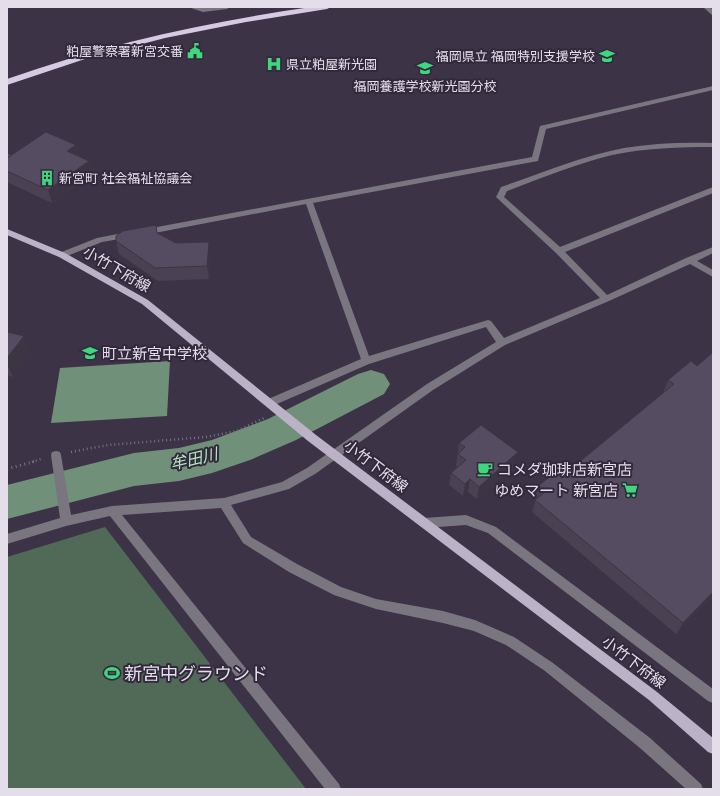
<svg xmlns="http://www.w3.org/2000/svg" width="720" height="796" viewBox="0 0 720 796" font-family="'Space Grotesk','Noto Sans JP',sans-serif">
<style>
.green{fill:#516957}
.water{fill:#719079}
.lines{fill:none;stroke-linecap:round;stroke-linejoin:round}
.river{fill:#719079;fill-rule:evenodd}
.path-far1{stroke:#7a7182;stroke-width:2.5;stroke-dasharray:1 3;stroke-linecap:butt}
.path{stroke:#7a7182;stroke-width:3;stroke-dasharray:1 3.5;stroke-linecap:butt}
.minor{fill:#7a7680;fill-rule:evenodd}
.major{fill:#bcb2c7;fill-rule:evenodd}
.highway{fill:#d6cae3;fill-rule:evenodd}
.wall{fill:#4a4153}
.shaded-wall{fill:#3c3544}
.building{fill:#564c61;stroke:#3c3544}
.labels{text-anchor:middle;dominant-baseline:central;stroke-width:4;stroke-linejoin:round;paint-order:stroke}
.far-poi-label{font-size:13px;fill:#e4deea;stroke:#32293c;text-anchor:end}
.street-label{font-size:15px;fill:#e4deea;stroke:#32293c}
.poi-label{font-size:15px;fill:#e4deea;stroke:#32293c;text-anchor:start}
.water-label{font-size:16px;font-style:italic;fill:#b1e9c0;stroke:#32293c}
.near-poi-label{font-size:18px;fill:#e4deea;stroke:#32293c;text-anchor:start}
</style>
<rect width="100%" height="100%" fill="#3d3347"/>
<polygon class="green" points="105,527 306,789 7,789 7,557"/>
<polygon class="water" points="170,361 167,416 51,423 60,368"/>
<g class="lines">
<polygon class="river" points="371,370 384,374 390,384 384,394 296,440 250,460 212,473 179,481 134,486 7,519 7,485 134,453 179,448 212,440 268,419 358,374"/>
<g class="path-far1">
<polyline points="71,452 108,445 206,437 237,431 264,418"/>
<polyline points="32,462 41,459"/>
</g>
<polyline class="path" points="7,469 36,461"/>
<g class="minor">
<polygon points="188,7 230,7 227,9 203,12"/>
<polygon points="703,7 710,7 713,10 713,16"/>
<path d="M713,86V90L546,129L538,161L313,203L369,356L488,320L491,321L504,338L600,298L556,253L496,197L501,187C542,173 582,156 624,148C653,143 683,142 713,143V147C679,147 645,148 612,155C576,164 542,178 507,191L504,197L560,247L713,187V193L565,252L607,295L686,258L713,247V253L697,261L713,270V277L690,264L609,301L505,345L433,390L315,474L289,489L231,505L251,537L297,564L341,587L376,599L443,611L475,620L514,637L553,663L650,738L701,784L703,789H686L640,748L545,671L506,645L474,631L443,623L376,609L334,595L289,572L243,543L221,508L122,515L339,784L341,789H325L110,516L66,526L7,544V534L60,518L51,455L52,452L56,451L60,452L61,455L71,515L112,506L224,498L282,482L307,468L427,384L496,342L486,327L369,364L270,407L266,406L265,403L266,400L361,359L306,204L144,235L140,232L141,230L532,157L540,126Z"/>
<polygon points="128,232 132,235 131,237 102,242 62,258 58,255 59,253 97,238"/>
<polygon points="466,515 496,527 713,689 713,703 708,701 488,533 466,525 424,528 420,526 418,523 420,520 424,518"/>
</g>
<polygon class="major" points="7,229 65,253 148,300 316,435 657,692 713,738 713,754 708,752 649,700 308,441 142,304 59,257 7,235"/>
<path class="highway" d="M311,7H331L327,9L246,22L165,38L88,58L7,85V79C106,44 207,22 311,7Z"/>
</g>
<g class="wall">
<polygon points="76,145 79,156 89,161 93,174 52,203 7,182 7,153 12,155"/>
<polygon points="158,233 176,243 211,255 209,279 158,281 119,254 116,241"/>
<polygon points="7,332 31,353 13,377 7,375"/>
<polygon points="691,361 713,596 676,634 532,512 536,499 535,499 538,486 572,468 663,393 668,380"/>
<polygon points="459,443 516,465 477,499 468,492 463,496 449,485 451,473 457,467 456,466"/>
</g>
<g class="shaded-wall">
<polygon points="76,145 79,158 67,151"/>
<polygon points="89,161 93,174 52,203 48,190"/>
<polygon points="209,242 211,255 209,279 207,266"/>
<polygon points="24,336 31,353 13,377 7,364 7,358"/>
<polygon points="518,452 516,465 477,499 479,487"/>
<polygon points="470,479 468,492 463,496 465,484"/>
<polygon points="713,592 713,596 676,634 683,623"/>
</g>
<g class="building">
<polygon points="46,132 76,145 67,151 89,161 48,190 7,171 7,158"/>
<polygon points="7,153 12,155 7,158"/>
<polygon points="156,225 157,233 176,243 209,242 207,266 155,268 116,241 116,236 123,231"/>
<polygon points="7,332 24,336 7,358"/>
<polygon points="713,352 713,592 683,623 535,500 545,492 538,486 566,464 572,468 674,384 668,380 691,361 697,366"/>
<polygon points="481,425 518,452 479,487 470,479 465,484 451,473 466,460 458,454 465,447 459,443"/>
</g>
<defs>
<symbol id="civic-bare" viewBox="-9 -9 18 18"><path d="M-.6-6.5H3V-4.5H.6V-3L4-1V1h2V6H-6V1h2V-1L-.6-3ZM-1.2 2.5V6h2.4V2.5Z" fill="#3ed77d" stroke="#32293c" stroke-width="2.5" paint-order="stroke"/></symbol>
<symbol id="school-bare" viewBox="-9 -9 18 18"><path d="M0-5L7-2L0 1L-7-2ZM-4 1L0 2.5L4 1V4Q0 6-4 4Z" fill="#3ed77d" stroke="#32293c" stroke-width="2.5" paint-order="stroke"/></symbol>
<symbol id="hospital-bare" viewBox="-9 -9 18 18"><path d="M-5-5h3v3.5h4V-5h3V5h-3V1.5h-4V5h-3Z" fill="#3ed77d" stroke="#32293c" stroke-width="2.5" paint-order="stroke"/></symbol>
<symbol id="building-bare" viewBox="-9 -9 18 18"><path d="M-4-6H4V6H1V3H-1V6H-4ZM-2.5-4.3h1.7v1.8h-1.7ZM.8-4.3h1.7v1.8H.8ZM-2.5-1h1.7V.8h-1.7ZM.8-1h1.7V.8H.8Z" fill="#3ed77d" stroke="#32293c" stroke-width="2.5" paint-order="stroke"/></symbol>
<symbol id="cafe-bare" viewBox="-9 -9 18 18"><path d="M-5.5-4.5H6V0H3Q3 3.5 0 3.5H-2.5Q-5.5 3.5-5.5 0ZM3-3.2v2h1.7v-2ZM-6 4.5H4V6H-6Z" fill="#3ed77d" stroke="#32293c" stroke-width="2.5" paint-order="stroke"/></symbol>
<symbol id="supermarket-bare" viewBox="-9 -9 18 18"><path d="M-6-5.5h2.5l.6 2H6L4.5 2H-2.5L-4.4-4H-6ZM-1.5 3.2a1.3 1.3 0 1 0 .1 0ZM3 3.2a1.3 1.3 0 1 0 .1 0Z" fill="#3ed77d" stroke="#32293c" stroke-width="2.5" paint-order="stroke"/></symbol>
<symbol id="stadium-bare" viewBox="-9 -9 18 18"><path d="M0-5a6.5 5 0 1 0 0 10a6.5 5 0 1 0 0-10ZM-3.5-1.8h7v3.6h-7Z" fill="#3ed77d" stroke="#32293c" stroke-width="2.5" paint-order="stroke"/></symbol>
</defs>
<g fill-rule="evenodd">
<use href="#civic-bare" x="184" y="40" width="22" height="22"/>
<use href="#school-bare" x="596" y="45" width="22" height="22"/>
<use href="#hospital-bare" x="263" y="53" width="22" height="22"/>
<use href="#school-bare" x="414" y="57" width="22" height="22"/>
<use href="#building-bare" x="36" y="167" width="22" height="22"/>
<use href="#school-bare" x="79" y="342" width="22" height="22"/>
<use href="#cafe-bare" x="474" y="458" width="22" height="22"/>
<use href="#supermarket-bare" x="619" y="479" width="22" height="22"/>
<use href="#stadium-bare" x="101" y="662" width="22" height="22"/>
</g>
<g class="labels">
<g class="far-poi-label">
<text x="183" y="51">粕屋警察署新宮交番</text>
<text x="595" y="56">福岡県立 福岡特別支援学校</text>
<text x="286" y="64" text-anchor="start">県立粕屋新光園</text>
<text x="425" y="86" text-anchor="middle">福岡養護学校新光園分校</text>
<text x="59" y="178" text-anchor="start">新宮町 社会福祉協議会</text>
</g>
<g class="street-label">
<text transform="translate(117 269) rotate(30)">小竹下府線</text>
<text transform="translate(376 466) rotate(37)">小竹下府線</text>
<text transform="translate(634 662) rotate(37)">小竹下府線</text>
</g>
<g class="poi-label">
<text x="102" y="353">町立新宮中学校</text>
<text x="497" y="469">コメダ珈琲店新宮店</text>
<text x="618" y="490" text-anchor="end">ゆめマート 新宮店</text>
</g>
<g class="water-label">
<text transform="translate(194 459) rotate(-13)">牟田川</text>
</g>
<g class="near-poi-label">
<text x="124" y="673">新宮中グラウンド</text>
</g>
</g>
<rect width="720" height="796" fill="none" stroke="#e4deea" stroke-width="16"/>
</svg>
